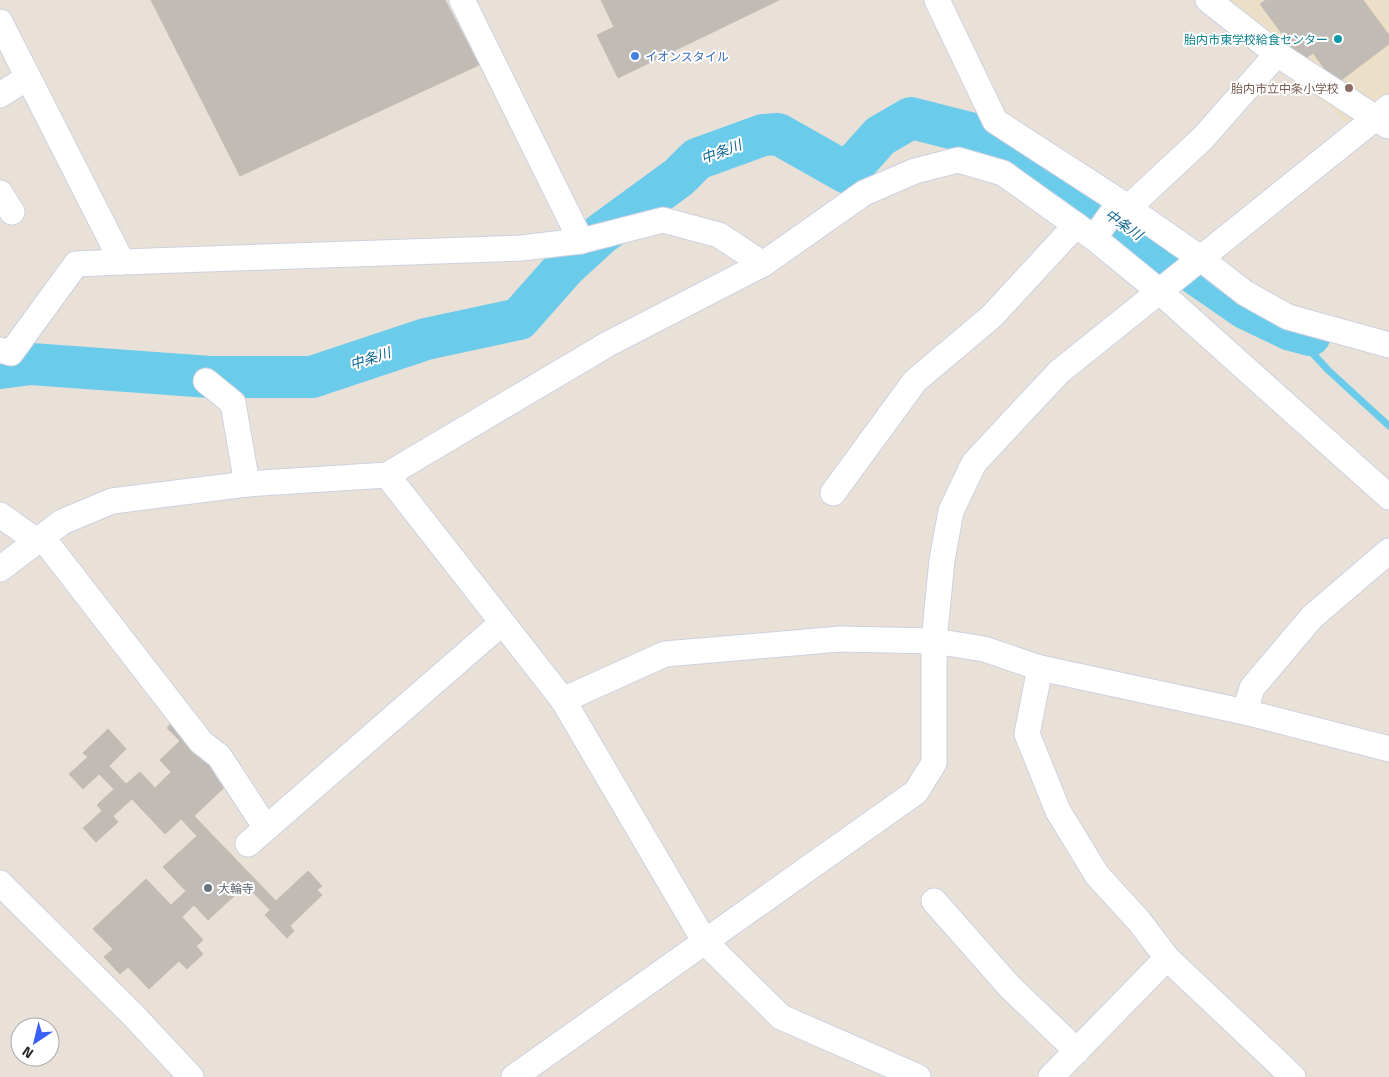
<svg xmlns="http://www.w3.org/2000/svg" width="1389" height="1077" viewBox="0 0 1389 1077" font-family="'Titillium Web','Noto Sans JP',sans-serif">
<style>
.education{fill:#ebdfc7}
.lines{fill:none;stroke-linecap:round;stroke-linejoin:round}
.stream{stroke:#6bcbeb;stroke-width:7}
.river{stroke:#6bcbeb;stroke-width:42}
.building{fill:#c1bbb5;stroke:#c4bdb2}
.minor-casing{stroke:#cdd1e0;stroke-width:27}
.minor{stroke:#fff;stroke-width:25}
.culture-dot{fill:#0f9aa8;stroke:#fff;stroke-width:2}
.shop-dot{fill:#3f7fe0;stroke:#fff;stroke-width:2}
.education-dot{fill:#8d6e63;stroke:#fff;stroke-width:2}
.worship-dot{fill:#6b7280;stroke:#fff;stroke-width:2}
.labels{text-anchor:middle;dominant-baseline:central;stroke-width:4;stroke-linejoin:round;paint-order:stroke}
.culture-label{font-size:12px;fill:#0d838f;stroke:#fff;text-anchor:end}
.shop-label{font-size:12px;fill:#366cbe;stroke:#fff;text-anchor:start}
.education-label{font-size:12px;fill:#785e54;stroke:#fff;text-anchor:end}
.worship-label{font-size:12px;fill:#5b616d;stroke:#fff;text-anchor:start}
.water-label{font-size:14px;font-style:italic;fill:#0f6792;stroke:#fff}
</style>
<rect width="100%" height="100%" fill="#e9e1d8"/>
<polygon class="education" points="1212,0 1389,0 1389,110 1363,138"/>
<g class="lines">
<polyline class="stream" points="1291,330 1328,370 1389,426"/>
<polyline class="river" points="0,368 31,364 210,377 312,377 426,339 519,319 565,267 601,234 679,177 697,159 763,135 778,134 847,173 880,136 911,118 974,134 1044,169 1245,308 1291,330 1310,335"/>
</g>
<g class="building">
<polygon points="151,0 445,0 479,65 240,176"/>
<polygon points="601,0 779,0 618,78 597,35 614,27"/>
<polygon points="1266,0 1363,0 1389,35 1389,44 1336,84 1313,53 1302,61 1260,4"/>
<polygon points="171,723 229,783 194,816 276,901 308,871 322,886 317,890 322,895 290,926 294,931 287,938 265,915 270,910 246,885 208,920 194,905 182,917 203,940 196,946 203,954 187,969 179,961 149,989 128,967 120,974 104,957 113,949 93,929 146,879 171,905 186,891 163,867 197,836 181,819 165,834 132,799 113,816 118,822 96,842 83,828 102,811 97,805 114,789 99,774 83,789 69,774 88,757 83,753 108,729 126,749 109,766 126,784 140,772 155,788 171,772 160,760 180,741 167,728"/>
</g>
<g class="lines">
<defs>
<g id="minor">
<polyline points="462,0 581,241"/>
<polyline points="937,0 995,121 1120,202 1094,238"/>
<polyline points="1208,0 1277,54 1388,126"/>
<polyline points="0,22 122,262 521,248 581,241 663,220 719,235 763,264"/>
<polyline points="0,95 27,78"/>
<polyline points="0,193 12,212"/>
<polyline points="1120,202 1200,258 1245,293 1288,317 1389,345"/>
<polyline points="1129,207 1203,138 1277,54"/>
<polyline points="0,350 11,353 76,264 122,262"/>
<polyline points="206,381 233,403 247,484"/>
<polyline points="387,475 608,344 763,264 864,193 915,171 958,160 1003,173 1094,238 1159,291 1389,497"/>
<polyline points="833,493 915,381 992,316 1076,225"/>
<polyline points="0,515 37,541"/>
<polyline points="42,537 201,742 219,756 266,828"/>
<polyline points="0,569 62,522 112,501 247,484 387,475 563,700 665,654 840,639 934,641 984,649 1040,668 1245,712 1389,749"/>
<polyline points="1040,668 1027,734 1058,811 1097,875 1139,921 1167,958 1293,1077"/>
<polyline points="563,700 705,942 781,1017 918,1077"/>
<polyline points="1245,712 1252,688 1312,617 1389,551"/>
<polyline points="248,844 502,623"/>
<polyline points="0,883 134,1016 191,1077"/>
<polyline points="934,901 1010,987 1077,1051"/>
<polyline points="514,1077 916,792 934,763 934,641 942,560 951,511 974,463 1059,372 1389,107"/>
<polyline points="1051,1077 1167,958"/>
</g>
</defs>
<use href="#minor" class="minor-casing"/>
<use href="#minor" class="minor"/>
</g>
<circle class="culture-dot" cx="1338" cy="39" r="5"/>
<circle class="shop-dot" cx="635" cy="56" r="5"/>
<circle class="education-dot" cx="1349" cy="88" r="5"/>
<circle class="worship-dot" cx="208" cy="888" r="5"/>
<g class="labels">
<g class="culture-label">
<text x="1328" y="39">胎内市東学校給食センター</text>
</g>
<g class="shop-label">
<text x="645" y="56">イオンスタイル</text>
</g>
<g class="education-label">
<text x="1339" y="88">胎内市立中条小学校</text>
</g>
<g class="worship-label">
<text x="218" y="888">大輪寺</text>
</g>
<g class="water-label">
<text transform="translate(721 151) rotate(-21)">中条川</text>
<text transform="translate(1124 224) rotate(35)">中条川</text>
<text transform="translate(370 358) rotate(-18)">中条川</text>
</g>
</g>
<g transform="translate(35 1042) rotate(215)"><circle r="24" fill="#ffffff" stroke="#a8a8a8"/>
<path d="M0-4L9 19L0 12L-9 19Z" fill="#385ff6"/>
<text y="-8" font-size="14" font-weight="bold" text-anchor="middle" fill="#262626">N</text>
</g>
</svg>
